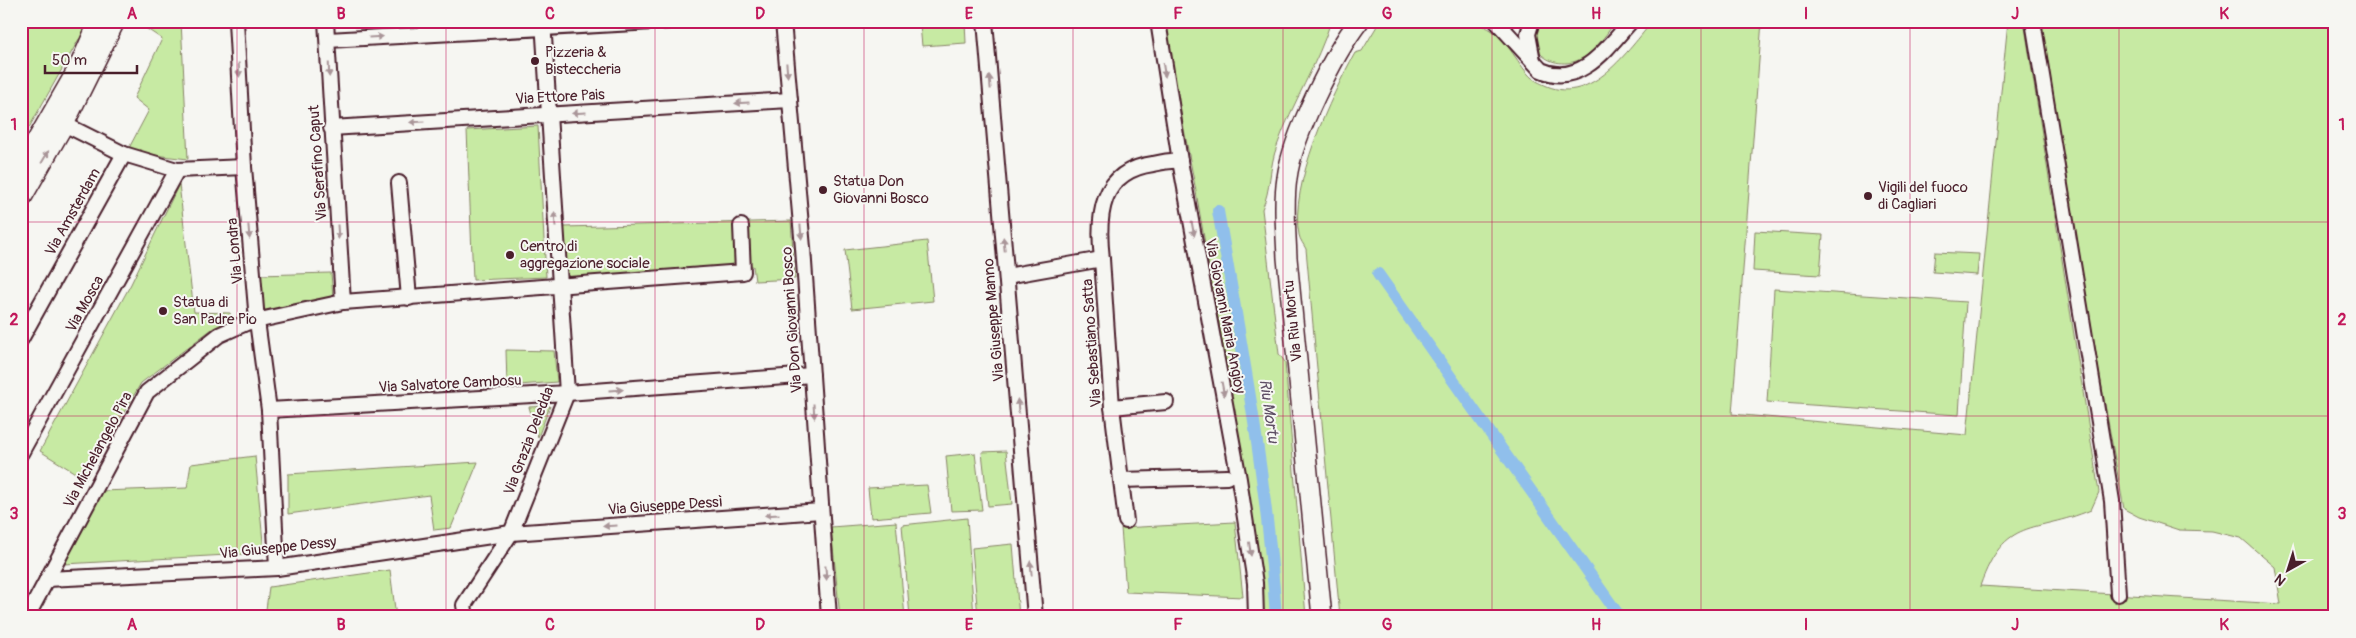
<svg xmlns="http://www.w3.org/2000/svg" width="2356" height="638" viewBox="0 0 2356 638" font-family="Pangolin,sans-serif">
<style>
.green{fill:#c7eaa3;stroke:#888467}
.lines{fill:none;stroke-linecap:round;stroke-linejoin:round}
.canal{stroke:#90bfeb;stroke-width:12}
.street-casing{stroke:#4a1f2b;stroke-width:18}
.secondary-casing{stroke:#4a1f2b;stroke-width:22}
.street{stroke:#f6f6f2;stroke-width:14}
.secondary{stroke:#f6f6f2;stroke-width:19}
.oneway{fill:#a99598}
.grid{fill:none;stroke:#c2185b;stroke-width:1;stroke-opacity:0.55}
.poi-dot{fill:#4a1f2b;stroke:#f6f6f2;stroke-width:2}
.labels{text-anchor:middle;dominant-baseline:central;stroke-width:4;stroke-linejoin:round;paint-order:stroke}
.poi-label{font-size:15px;fill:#4a1f2b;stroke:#f6f6f2;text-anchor:start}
.street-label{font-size:15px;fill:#4a1f2b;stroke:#f6f6f2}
.water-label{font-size:16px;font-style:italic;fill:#5f4f65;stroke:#f6f6f2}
.neatline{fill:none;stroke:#c2185b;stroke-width:2}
.grid-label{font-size:16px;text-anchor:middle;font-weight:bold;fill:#c2185b}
</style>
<rect width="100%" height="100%" fill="#f6f6f2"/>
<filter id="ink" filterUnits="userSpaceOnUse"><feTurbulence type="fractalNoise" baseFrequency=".02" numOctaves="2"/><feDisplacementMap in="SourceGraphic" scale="10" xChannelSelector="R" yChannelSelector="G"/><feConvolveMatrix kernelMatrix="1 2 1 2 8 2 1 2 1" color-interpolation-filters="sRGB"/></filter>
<g filter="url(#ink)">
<g class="green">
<polygon points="21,21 90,21 82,40 79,39 22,140"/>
<polygon points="135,21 181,21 188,159 154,155 129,148 149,110 134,98 162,39"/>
<path d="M1166,21H1331C1318,64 1292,103 1277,146C1269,167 1271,190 1262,209L1279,354L1285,362L1306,617H1264L1251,508L1195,186L1175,83Z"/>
<path d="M1386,21C1414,21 1456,16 1481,25C1503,32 1514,58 1528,74C1533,80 1540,83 1547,86C1592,105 1628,50 1653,21H1762L1732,414L1967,435L2008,21H2024L2099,492L2091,510C2034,534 2005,515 1980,586L2281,604L2275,567L2241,538L2212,531L2179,530L2139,517L2124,509L2097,361L2041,21H2335V617H1340L1306,249C1304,245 1300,240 1299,235C1289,186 1331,96 1355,53L1362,51L1377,26Z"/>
<path d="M1539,21H1616C1608,32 1597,48 1586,56C1558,75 1521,53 1539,21Z"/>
<polygon points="965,22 966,43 922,46 920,25"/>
<polygon points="538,126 546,277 473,280 467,130"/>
<polygon points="179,184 194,312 230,313 231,319 212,329 141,383 85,479 40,451 131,284"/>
<polygon points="791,221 795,279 755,281 753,266 568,278 564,227"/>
<polygon points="1755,231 1823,235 1820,275 1753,271"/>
<polygon points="927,241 933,301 852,309 845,250"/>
<polygon points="1935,252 1979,254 1977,275 1933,272"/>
<polygon points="331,273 333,298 262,313 258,275"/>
<polygon points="1774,289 1966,302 1959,415 1767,402"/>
<polygon points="506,350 554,351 557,382 507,386"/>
<polygon points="550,406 538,437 529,407"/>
<polygon points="1006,451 1012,504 988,506 982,452"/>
<polygon points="975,453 982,510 951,511 946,456"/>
<polygon points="255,456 264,553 64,564 101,491 187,488 191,464"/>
<polygon points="478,462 451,528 434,530 429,495 288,514 288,474"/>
<polygon points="927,485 931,513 871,518 868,488"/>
<polygon points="967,518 974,617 910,617 902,525"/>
<polygon points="896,522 905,617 840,617 831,527"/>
<polygon points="1235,522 1243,597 1126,592 1121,528"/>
<polygon points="1013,544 1019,617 978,617 972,548"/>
<polygon points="390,570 396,617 265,617 269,587"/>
</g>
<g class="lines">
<g class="canal">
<path d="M1218,211C1242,346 1267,480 1276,617"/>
<polyline points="1378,274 1620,617"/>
</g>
<defs>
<g id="street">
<polyline points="236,21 244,167 257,321 269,410 277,568"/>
<polyline points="326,21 343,302"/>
<polyline points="783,21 803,248 829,617"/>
<polyline points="985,21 1035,617"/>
<polyline points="1158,21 1180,161 1239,479 1255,583 1256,617"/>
<path d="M1496,21L1541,70C1580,88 1608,47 1631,21"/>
<polyline points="1532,21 1528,34 1533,61"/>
<polyline points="2033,21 2112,501 2118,594"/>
<polyline points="328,40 671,21"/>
<polyline points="64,124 124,154 177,170 244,167"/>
<polyline points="331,128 790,100"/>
<polyline points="399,183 409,298"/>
<path d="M1102,259C1097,216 1100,171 1153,164C1162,162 1172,160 1180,161"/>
<polyline points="1007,276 1102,259 1112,407 1126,521"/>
<polyline points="21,339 124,154"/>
<polyline points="1112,407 1166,402"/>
<polyline points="269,410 567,393 812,375"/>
<polyline points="21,453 177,170"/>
<polyline points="1121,480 1227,477"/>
<polyline points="47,579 277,568 511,533 821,511"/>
<polyline points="27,617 147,392 219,335 246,323 343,302 743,272 741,226"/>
<polyline points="466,617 464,605 511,533 567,393 543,21"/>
</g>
<g id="secondary">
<polyline points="21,168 79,67 99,21"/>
<polyline points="21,199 64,124 115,21"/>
<path d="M1322,617L1287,258C1286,231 1283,204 1287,178C1292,137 1334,53 1359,21"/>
</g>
</defs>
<use href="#street" class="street-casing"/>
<use href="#secondary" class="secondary-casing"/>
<use href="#street" class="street"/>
<use href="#secondary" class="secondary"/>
</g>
<defs><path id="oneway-solid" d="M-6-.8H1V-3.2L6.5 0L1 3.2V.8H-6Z" transform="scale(1.25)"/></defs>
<g class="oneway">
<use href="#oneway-solid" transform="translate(376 37) rotate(-3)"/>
<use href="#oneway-solid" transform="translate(239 70) rotate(87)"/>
<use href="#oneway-solid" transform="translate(329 70) rotate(88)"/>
<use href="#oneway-solid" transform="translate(787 70) rotate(85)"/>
<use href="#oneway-solid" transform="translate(1164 70) rotate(81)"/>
<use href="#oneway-solid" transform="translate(990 82) rotate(-95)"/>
<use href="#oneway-solid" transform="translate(742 103) rotate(177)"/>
<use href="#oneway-solid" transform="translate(579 113) rotate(177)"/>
<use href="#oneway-solid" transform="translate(417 122) rotate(176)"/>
<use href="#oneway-solid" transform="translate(45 157) rotate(-60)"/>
<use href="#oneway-solid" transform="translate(555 219) rotate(-94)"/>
<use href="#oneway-solid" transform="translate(1193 229) rotate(79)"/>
<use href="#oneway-solid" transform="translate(249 232) rotate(85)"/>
<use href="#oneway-solid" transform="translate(338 232) rotate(86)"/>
<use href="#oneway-solid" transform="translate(801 232) rotate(85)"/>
<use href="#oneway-solid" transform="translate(1004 244) rotate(-96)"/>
<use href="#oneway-solid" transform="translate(1223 389) rotate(79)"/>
<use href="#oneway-solid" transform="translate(616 390) rotate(-4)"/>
<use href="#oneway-solid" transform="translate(1018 406) rotate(-95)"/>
<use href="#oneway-solid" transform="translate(814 411) rotate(86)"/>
<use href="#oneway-solid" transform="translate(772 515) rotate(176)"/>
<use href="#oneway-solid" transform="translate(610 526) rotate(176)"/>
<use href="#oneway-solid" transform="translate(1250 549) rotate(82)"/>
<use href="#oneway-solid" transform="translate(1031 568) rotate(-95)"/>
<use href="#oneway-solid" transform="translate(826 573) rotate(85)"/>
</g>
</g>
<path class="grid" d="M237,21V617M446,21V617M655,21V617M864,21V617M1073,21V617M1283,21V617M1492,21V617M1701,21V617M1910,21V617M2119,21V617M21,222H2335M21,416H2335"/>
<g class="poi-dot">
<circle cx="535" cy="61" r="5"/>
<circle cx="823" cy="190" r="5"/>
<circle cx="1868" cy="196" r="5"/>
<circle cx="510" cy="255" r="5"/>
<circle cx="163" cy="311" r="5"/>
</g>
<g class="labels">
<g class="poi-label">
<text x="545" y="52">Pizzeria &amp;<tspan x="545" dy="17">Bisteccheria</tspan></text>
<text x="833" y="181">Statua Don<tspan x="833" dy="17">Giovanni Bosco</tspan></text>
<text x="1878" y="187">Vigili del fuoco<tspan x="1878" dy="17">di Cagliari</tspan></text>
<text x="520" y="246">Centro di<tspan x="520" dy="17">aggregazione sociale</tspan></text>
<text x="173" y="302">Statua di<tspan x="173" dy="17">San Padre Pio</tspan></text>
</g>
<g class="street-label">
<text transform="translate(560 97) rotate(-3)">Via Ettore Pais</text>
<text transform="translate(318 163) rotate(-94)">Via Serafino Caput</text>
<text transform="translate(73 212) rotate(-61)">Via Amsterdam</text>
<text transform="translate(235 251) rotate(-95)">Via Londra</text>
<text transform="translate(85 304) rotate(-61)">Via Mosca</text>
<text transform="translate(1225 316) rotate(79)">Via Giovanni Maria Angioy</text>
<text transform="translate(792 320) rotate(-94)">Via Don Giovanni Bosco</text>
<text transform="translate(994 320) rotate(-95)">Via Giuseppe Manno</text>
<text transform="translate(1293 321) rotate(-96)">Via Riu Mortu</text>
<text transform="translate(1092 343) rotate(-94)">Via Sebastiano Satta</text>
<text transform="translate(450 384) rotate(-3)">Via Salvatore Cambosu</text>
<text transform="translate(529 441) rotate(-69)">Via Grazia Deledda</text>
<text transform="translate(98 450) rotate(-62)">Via Michelangelo Pira</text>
<text transform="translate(665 506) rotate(-4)">Via Giuseppe Dessì</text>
<text transform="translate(278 548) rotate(-6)">Via Giuseppe Dessy</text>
</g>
<g class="water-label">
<text transform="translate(1269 411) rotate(82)">Riu Mortu</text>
</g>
</g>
<rect width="2356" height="638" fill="none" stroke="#f6f6f2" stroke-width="55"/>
<g transform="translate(2288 570) rotate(219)" stroke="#f6f6f2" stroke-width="4" paint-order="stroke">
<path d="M0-4L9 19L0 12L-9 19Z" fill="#4a1f2b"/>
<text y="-8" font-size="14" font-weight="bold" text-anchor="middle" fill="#4a1f2b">N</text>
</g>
<path d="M45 65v8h92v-8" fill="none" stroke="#4a1f2b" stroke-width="2.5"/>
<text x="52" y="65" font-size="15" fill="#4a1f2b" stroke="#f6f6f2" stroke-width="4" paint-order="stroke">50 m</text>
<rect x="28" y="28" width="2300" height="582" class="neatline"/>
<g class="grid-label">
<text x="132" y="19">A</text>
<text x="341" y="19">B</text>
<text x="550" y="19">C</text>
<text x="760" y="19">D</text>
<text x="969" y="19">E</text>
<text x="1178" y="19">F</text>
<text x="1387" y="19">G</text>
<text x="1596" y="19">H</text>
<text x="1806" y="19">I</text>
<text x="2015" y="19">J</text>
<text x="2224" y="19">K</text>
<text x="14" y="130">1</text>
<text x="2342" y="130">1</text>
<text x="14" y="325">2</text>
<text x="2342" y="325">2</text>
<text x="14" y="519">3</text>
<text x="2342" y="519">3</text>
<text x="132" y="630">A</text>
<text x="341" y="630">B</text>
<text x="550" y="630">C</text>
<text x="760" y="630">D</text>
<text x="969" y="630">E</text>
<text x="1178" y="630">F</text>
<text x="1387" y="630">G</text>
<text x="1596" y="630">H</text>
<text x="1806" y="630">I</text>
<text x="2015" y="630">J</text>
<text x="2224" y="630">K</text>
</g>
</svg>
